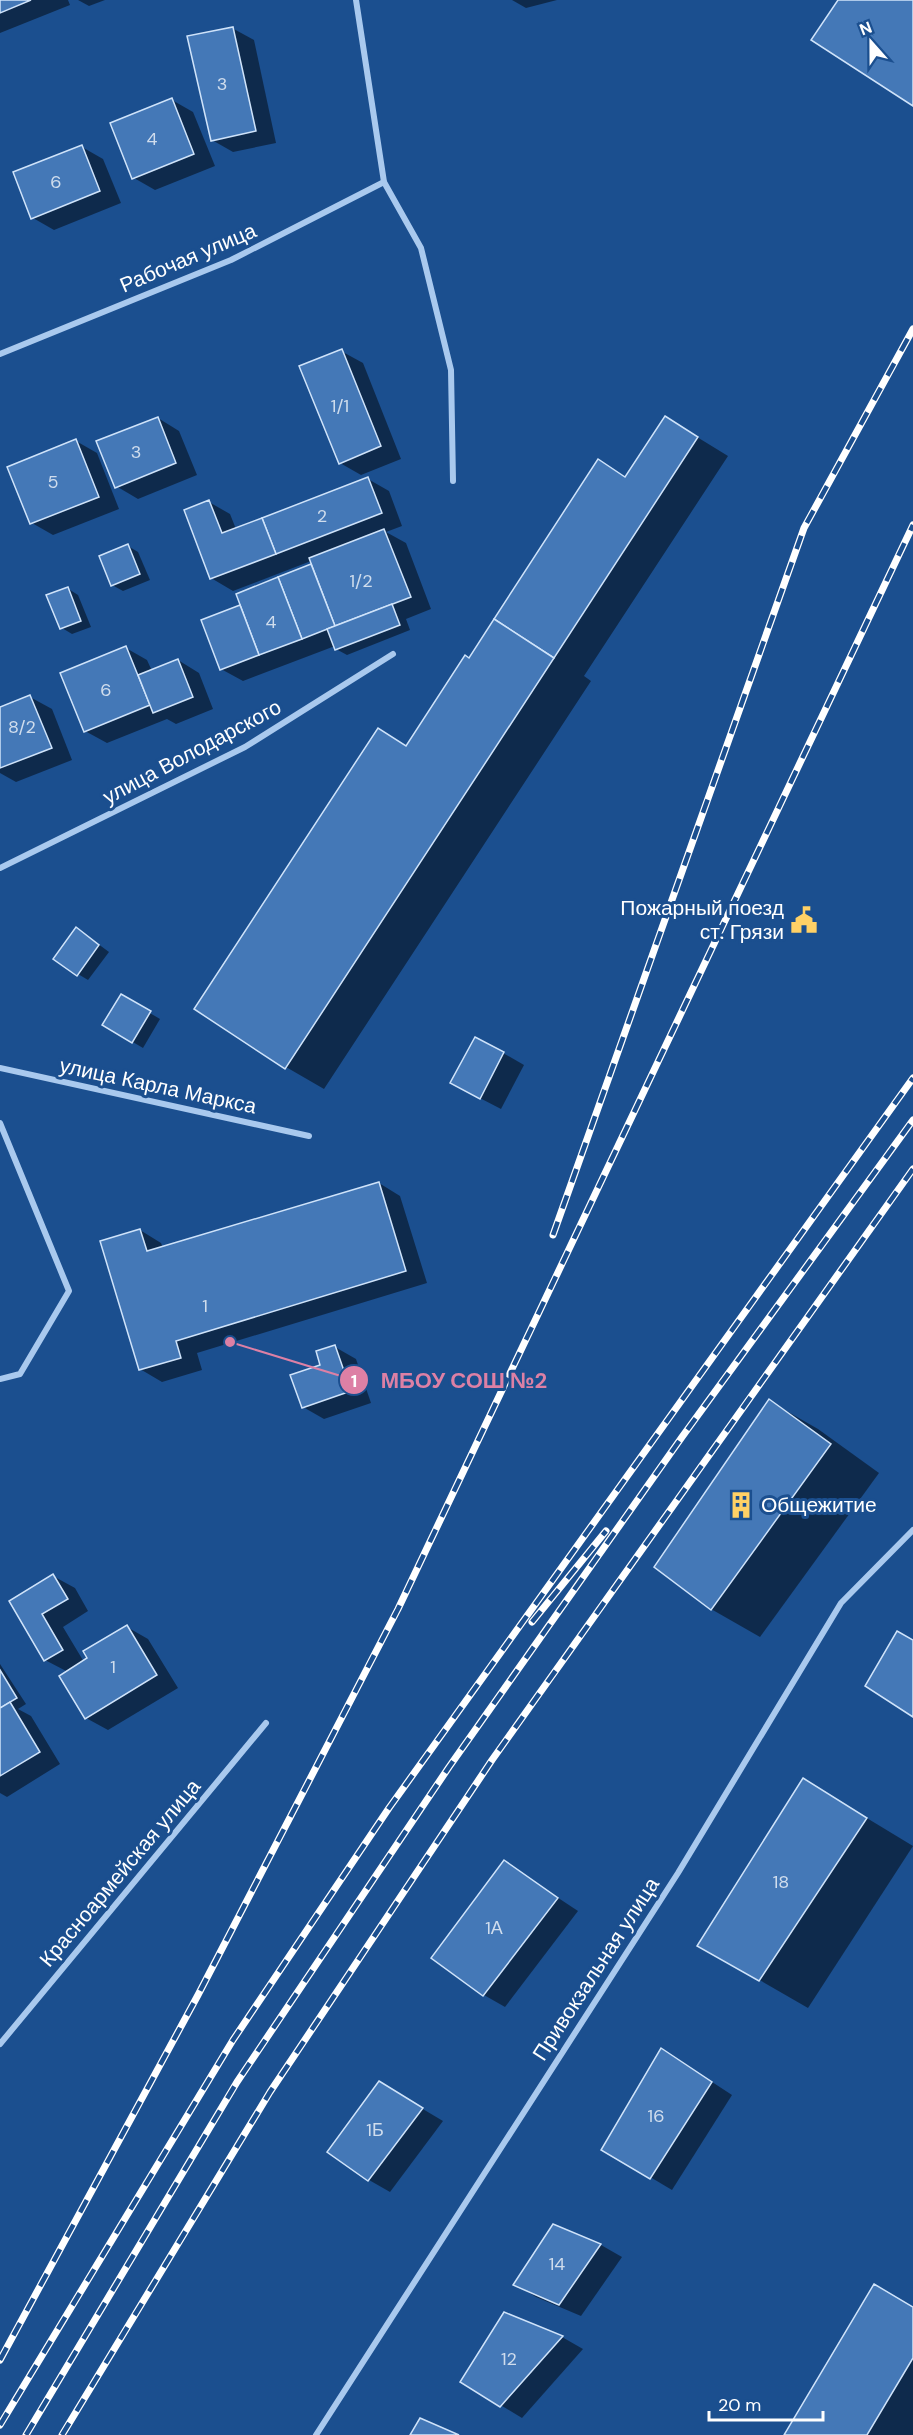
<svg xmlns="http://www.w3.org/2000/svg" width="913" height="2435" viewBox="0 0 913 2435" font-family="'DM Sans',sans-serif">
<style>
.shadow{fill:#0007}
.building{fill:#4478b7;stroke:#cfe3fa;stroke-width:1.5}
.lines{fill:none;stroke-linecap:round;stroke-linejoin:round}
.minor{stroke:#a9c9ee;stroke-width:6}
.rail-casing{stroke:#fff;stroke-width:7}
.rail{stroke:#1b4f8f;stroke-width:4.5;stroke-dasharray:14;stroke-linecap:butt}
.labels{text-anchor:middle;dominant-baseline:central;stroke-width:6;stroke-linejoin:round;paint-order:stroke}
.number-label{font-size:18px;fill:#d0dded}
.street-label{font-size:21px;fill:#fff;stroke:#1b4f8f}
.poi-label{font-size:21px;fill:#fff;stroke:#1b4f8f;text-anchor:end}
.leader{fill:none;stroke:#dd80a5;stroke-width:2}
.callout-dot{fill:#dd80a5;stroke:#1b4f8f;stroke-width:2}
.mark-label{font-size:18px;text-anchor:middle;font-weight:bold;fill:#fff}
.callout-label{font-size:22px;text-anchor:middle;font-weight:bold;fill:#dd80a5;stroke:#1b4f8f;stroke-width:6;stroke-linejoin:round;paint-order:stroke}
</style>
<rect width="100%" height="100%" fill="#1b4f8f"/>
<g class="shadow">
<polygon points="0,0 68,0 70,5 0,33"/>
<polygon points="78,0 105,0 89,6"/>
<polygon points="512,0 557,0 526,8"/>
<polygon points="232,28 254,40 276,143 233,152 212,140"/>
<polygon points="172,100 193,112 215,166 155,190 134,178"/>
<polygon points="82,147 103,159 121,203 54,230 33,218"/>
<polygon points="341,351 363,363 401,459 361,475 340,463"/>
<polygon points="158,418 179,431 197,475 138,499 116,486"/>
<polygon points="666,418 728,456 584,676 591,681 324,1089 286,1067 378,730 407,747 469,660 599,461 626,477"/>
<polygon points="76,441 97,453 119,509 53,535 32,523"/>
<polygon points="368,479 389,491 402,526 386,532 406,543 431,609 406,619 410,630 347,655 336,649 335,646 243,681 221,669 202,620 242,605 238,595 313,565 311,561 233,591 211,578 209,502 230,514 236,529"/>
<polygon points="128,546 138,552 150,580 123,591 112,585"/>
<polygon points="67,588 78,595 91,627 72,634 62,628 48,596"/>
<polygon points="126,648 147,660 152,671 178,660 199,673 213,709 176,724 167,719 107,743 85,731"/>
<polygon points="30,697 52,709 72,760 16,782 0,773 0,709"/>
<polygon points="86,935 109,952 88,980 78,974"/>
<polygon points="121,996 160,1019 143,1048 104,1025"/>
<polygon points="503,1053 524,1065 501,1109 474,1095"/>
<polygon points="379,1183 400,1196 427,1283 197,1353 202,1370 162,1382 140,1369 140,1230 161,1243 163,1248"/>
<polygon points="335,1347 356,1359 371,1403 324,1419 303,1407 322,1366"/>
<polygon points="769,1401 818,1429 879,1473 760,1637 711,1609"/>
<polygon points="53,1576 75,1588 88,1611 63,1627 84,1662 127,1627 148,1639 178,1688 108,1730 86,1718 68,1672 45,1660 11,1601"/>
<polygon points="0,1664 26,1704 18,1709 31,1716 60,1764 7,1797 0,1793"/>
<polygon points="804,1780 913,1846 808,2008 699,1945"/>
<polygon points="504,1862 578,1911 505,2007 484,1995"/>
<polygon points="683,2063 732,2095 672,2190 603,2149"/>
<polygon points="379,2083 443,2121 390,2192 369,2180"/>
<polygon points="554,2226 601,2245 622,2257 581,2316 536,2297 515,2284"/>
<polygon points="913,2308 913,2435 786,2435"/>
<polygon points="504,2314 562,2337 583,2349 522,2418 462,2382"/>
</g>
<g class="building">
<polygon points="0,0 31,0 0,13"/>
<polygon points="838,0 913,0 913,106 811,40"/>
<polygon points="233,27 256,131 211,141 187,36"/>
<polygon points="172,98 194,154 132,179 110,123"/>
<polygon points="82,145 100,191 31,219 13,172"/>
<polygon points="342,349 381,446 339,464 299,366"/>
<polygon points="665,416 698,437 554,658 494,619 598,459 625,477"/>
<polygon points="158,417 176,463 115,488 96,441"/>
<polygon points="76,439 99,497 30,524 7,467"/>
<polygon points="368,477 382,513 276,554 262,518"/>
<polygon points="209,500 222,533 262,518 276,554 210,579 184,510"/>
<polygon points="384,529 411,597 335,626 309,558"/>
<polygon points="128,544 140,574 111,586 99,556"/>
<polygon points="311,564 335,626 302,639 278,577"/>
<polygon points="278,577 302,639 259,655 236,594"/>
<polygon points="68,587 81,621 60,629 46,595"/>
<polygon points="392,604 400,625 335,650 327,629"/>
<polygon points="240,605 259,655 220,670 201,620"/>
<polygon points="494,619 554,658 285,1069 194,1009 378,728 406,746 465,655 469,658"/>
<polygon points="126,646 150,705 84,732 60,673"/>
<polygon points="178,659 193,697 153,713 138,675"/>
<polygon points="30,695 52,748 0,768 0,707"/>
<polygon points="76,927 99,945 77,976 53,959"/>
<polygon points="121,994 151,1011 132,1043 102,1025"/>
<polygon points="475,1037 504,1052 480,1099 450,1083"/>
<polygon points="379,1182 406,1271 176,1341 181,1358 139,1370 100,1241 140,1229 147,1251"/>
<polygon points="335,1345 351,1391 302,1408 290,1375 320,1365 316,1351"/>
<polygon points="769,1399 831,1444 711,1610 654,1567"/>
<polygon points="53,1574 68,1599 42,1614 63,1650 44,1661 9,1601"/>
<polygon points="127,1625 157,1675 85,1719 59,1676 87,1658 83,1651"/>
<polygon points="897,1631 913,1640 913,1717 865,1686"/>
<polygon points="0,1670 17,1698 0,1708"/>
<polygon points="10,1702 40,1752 0,1776 0,1708"/>
<polygon points="803,1778 867,1818 759,1981 697,1946"/>
<polygon points="504,1860 558,1898 483,1996 431,1958"/>
<polygon points="661,2048 712,2082 650,2179 601,2150"/>
<polygon points="379,2081 423,2108 368,2181 327,2152"/>
<polygon points="553,2224 601,2244 559,2305 513,2285"/>
<polygon points="874,2284 913,2307 913,2358 867,2435 784,2435"/>
<polygon points="504,2312 563,2336 500,2407 460,2382"/>
<polygon points="420,2418 459,2435 410,2435"/>
</g>
<g class="lines">
<g class="minor">
<polyline points="356,0 384,182 421,248 451,370 453,481"/>
<polyline points="0,354 231,260 384,182"/>
<polyline points="0,868 245,747 393,654"/>
<polyline points="0,1068 309,1136"/>
<polyline points="0,1123 69,1291 20,1374 0,1379"/>
<polyline points="0,2044 266,1723"/>
<polyline points="316,2435 678,1873 841,1603 913,1530"/>
</g>
<defs>
<g id="rail">
<polyline points="553,1235 804,528 913,329"/>
<polyline points="532,1622 606,1531"/>
<polyline points="0,2360 198,1995 398,1609 913,525"/>
<polyline points="0,2425 233,2040 389,1808 913,1078"/>
<polyline points="26,2435 237,2082 449,1767 682,1437 913,1120"/>
<polyline points="62,2435 270,2092 492,1760 913,1169"/>
</g>
</defs>
<use href="#rail" class="rail-casing"/>
<use href="#rail" class="rail"/>
</g>
<defs>
<symbol id="civic-bare" viewBox="-9 -9 18 18"><path d="M-.6-6.5H3V-4.5H.6V-3L4-1V1h2V6H-6V1h2V-1L-.6-3ZM-1.2 2.5V6h2.4V2.5Z" fill="#ffd166" stroke="#1b4f8f" stroke-width="2.5" paint-order="stroke"/></symbol>
<symbol id="building-bare" viewBox="-9 -9 18 18"><path d="M-4-6H4V6H1V3H-1V6H-4ZM-2.5-4.3h1.7v1.8h-1.7ZM.8-4.3h1.7v1.8H.8ZM-2.5-1h1.7V.8h-1.7ZM.8-1h1.7V.8H.8Z" fill="#ffd166" stroke="#1b4f8f" stroke-width="2.5" paint-order="stroke"/></symbol>
</defs>
<g fill-rule="evenodd">
<use href="#civic-bare" x="785" y="901" width="38" height="38"/>
<use href="#building-bare" x="722" y="1486" width="38" height="38"/>
</g>
<g class="labels">
<g class="number-label">
<text x="222" y="84">3</text>
<text x="152" y="139">4</text>
<text x="56" y="182">6</text>
<text x="340" y="406">1/1</text>
<text x="136" y="452">3</text>
<text x="53" y="482">5</text>
<text x="322" y="516">2</text>
<text x="361" y="581">1/2</text>
<text x="271" y="622">4</text>
<text x="106" y="690">6</text>
<text x="22" y="727">8/2</text>
<text x="205" y="1306">1</text>
<text x="113" y="1667">1</text>
<text x="781" y="1882">18</text>
<text x="494" y="1928">1А</text>
<text x="656" y="2116">16</text>
<text x="375" y="2130">1Б</text>
<text x="557" y="2264">14</text>
<text x="509" y="2359">12</text>
</g>
<g class="street-label">
<text transform="translate(188 258) rotate(-23)">Рабочая улица</text>
<text transform="translate(192 752) rotate(-28)">улица Володарского</text>
<text transform="translate(158 1086) rotate(12)">улица Карла Маркса</text>
<text transform="translate(120 1873) rotate(-50)">Красноармейская улица</text>
<text transform="translate(596 1969) rotate(-57)">Привокзальная улица</text>
</g>
<g class="poi-label">
<text x="784" y="908">Пожарный поезд<tspan x="784" dy="24">ст. Грязи</tspan></text>
<text x="761" y="1505" text-anchor="start">Общежитие</text>
</g>
</g>
<path class="leader" d="M230 1342L354 1380"/>
<g class="callout-dot">
<circle cx="230" cy="1342" r="6"/>
<circle cx="354" cy="1380" r="15"/>
</g>
<g class="mark-label">
<text x="354" y="1387">1</text>
</g>
<g class="callout-label">
<text x="464" y="1388">МБОУ СОШ №2</text>
</g>
<g transform="translate(871 42) rotate(339)" stroke="#1b4f8f" stroke-width="4.5" paint-order="stroke">
<path d="M0-4.5L10 22L0 15L-10 22Z" fill="#ffffff"/>
<text y="-9" font-size="16" font-weight="bold" text-anchor="middle" fill="#ffffff">N</text>
</g>
<path d="M709 2411v9h114v-9" fill="none" stroke="#ffffff" stroke-width="3"/>
<text x="718" y="2411" font-size="18" fill="#ffffff" stroke="#1b4f8f" stroke-width="4.5" paint-order="stroke">20 m</text>
</svg>
